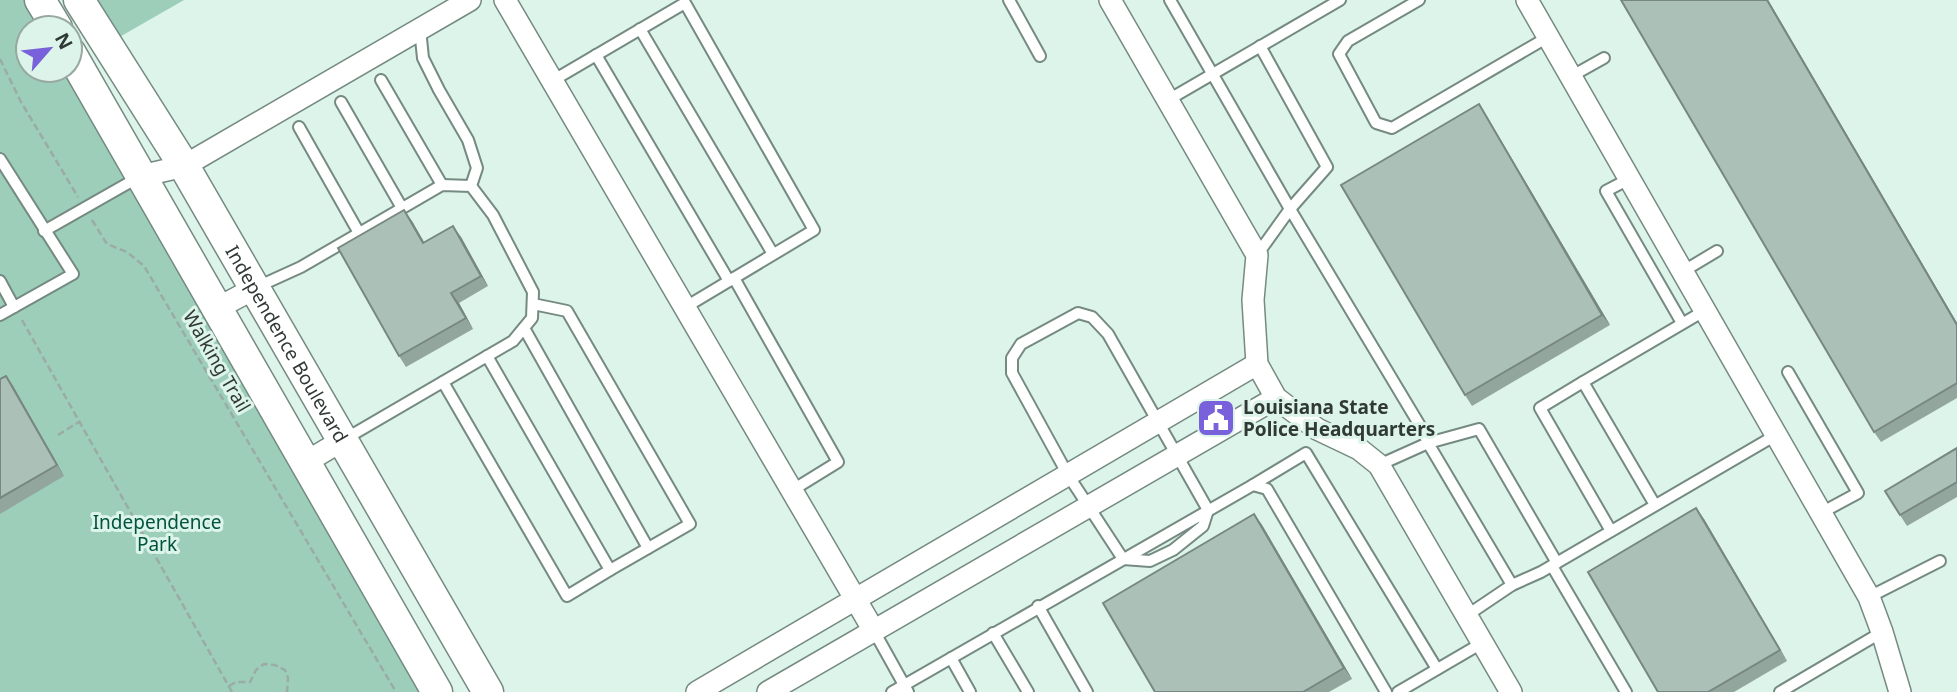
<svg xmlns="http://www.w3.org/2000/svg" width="1957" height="692" viewBox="0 0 1957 692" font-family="'Noto Sans',sans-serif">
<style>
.green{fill:#9cceba}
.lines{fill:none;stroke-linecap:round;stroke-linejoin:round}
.service-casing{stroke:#758a81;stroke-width:14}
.minor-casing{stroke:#758a81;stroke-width:24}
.secondary-casing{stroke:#758a81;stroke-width:33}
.path{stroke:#9aaca4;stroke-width:2.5;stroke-dasharray:7 3.5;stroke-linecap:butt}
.service{stroke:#fff;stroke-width:10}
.minor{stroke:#fff;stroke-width:21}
.secondary{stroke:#fff;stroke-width:30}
.wall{fill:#93a69e}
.shaded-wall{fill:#788781}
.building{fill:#abc1b8;stroke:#788781;stroke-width:2}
.labels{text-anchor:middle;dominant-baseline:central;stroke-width:6;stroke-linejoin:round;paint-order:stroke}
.street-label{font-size:19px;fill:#303935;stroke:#ddf4ea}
.poi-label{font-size:19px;font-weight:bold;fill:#303935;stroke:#ddf4ea;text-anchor:start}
.park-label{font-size:19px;fill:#01543f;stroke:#ddf4ea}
</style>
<rect width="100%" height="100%" fill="#ddf4ea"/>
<g class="green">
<polygon points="0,0 28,0 44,28 28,28 28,70 69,70 432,692 0,692"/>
<polygon points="91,0 184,0 116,39"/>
</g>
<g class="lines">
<defs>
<g id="service">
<polyline points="1009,0 1040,56"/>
<polyline points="1170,0 1290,209 1327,167 1260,46"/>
<polyline points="1419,0 1348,41 1339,54 1376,123 1392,128 1548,37"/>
<polyline points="420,29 423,58 439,90 468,140 477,168 471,186"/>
<polyline points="640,29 773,254"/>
<polyline points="596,55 729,281"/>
<polyline points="1570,77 1604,58"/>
<polyline points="381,80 442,185"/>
<polyline points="552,81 685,3 814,230 684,308"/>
<polyline points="1168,100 1340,0"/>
<polyline points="341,102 402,208"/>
<polyline points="299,127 359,233"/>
<polyline points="0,159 73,274 0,315"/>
<polyline points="1629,179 1606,191 1682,323"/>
<polyline points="44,231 139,177"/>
<polyline points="1257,255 1290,209 1422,429 1428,443 1379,465"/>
<polyline points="1682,272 1717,251"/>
<polyline points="734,278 838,462 791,491"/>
<polyline points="0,281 14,307"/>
<polyline points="257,287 301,267 442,185 471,186 493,215 533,292 532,318 513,341 345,439"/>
<polyline points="533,304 567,311 690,524 610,570"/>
<polygon points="1078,313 1092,317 1108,334 1208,510 1203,526 1173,550 1150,561 1123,559 1068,475 1012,373 1012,358 1021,344"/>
<polyline points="524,328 648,548"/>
<polyline points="1788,372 1858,493 1821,513"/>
<polyline points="443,382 567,596 610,570 487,356"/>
<polyline points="1583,382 1540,408 1611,531"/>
<polyline points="1253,485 1306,453 1437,669"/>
<polyline points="1655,505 1583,382 1704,311"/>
<polyline points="1557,563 1479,429 1428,443 1512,585 1541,572 1776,435"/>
<polyline points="1552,566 1626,692"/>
<polyline points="1869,597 1940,561"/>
<polyline points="1038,606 1087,692"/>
<polyline points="1466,616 1512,585"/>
<polyline points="874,631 908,692"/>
<polyline points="993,633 1028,692"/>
<polyline points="951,658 970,692"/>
<polyline points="892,692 1253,485 1267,489 1386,692"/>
<polyline points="1398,692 1482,643"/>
<polyline points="1780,692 1882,632"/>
</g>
<g id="minor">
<polyline points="505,0 874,631"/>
<polyline points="1110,0 1257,255 1253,300 1257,364 1276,398 1317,429 1359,449 1379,465 1511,692"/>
<polyline points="1527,0 1869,597 1882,632 1900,692"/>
<polyline points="141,176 184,166 470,0"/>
<polyline points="218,308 255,288"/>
<polyline points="306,462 343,440"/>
<polyline points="697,692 1257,364"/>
<polyline points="768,692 1276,398"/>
</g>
<g id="secondary">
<polyline points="40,0 57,28"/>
<path id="s1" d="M79,0L184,166L488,692"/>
<polyline points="70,52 437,692"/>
</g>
</defs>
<use href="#service" class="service-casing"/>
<use href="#minor" class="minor-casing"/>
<use href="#secondary" class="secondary-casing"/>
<g class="path">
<polyline points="0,59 21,102 78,197"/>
<polyline points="92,220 107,244 127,252 144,266 396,692"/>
<polyline points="22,320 232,692"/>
<polyline points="58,435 79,422"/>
<polyline points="229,686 236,682 250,682 256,670 264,664 275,665 285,670 288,678 287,692"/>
</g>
<use href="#service" class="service"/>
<use href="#minor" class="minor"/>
<use href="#secondary" class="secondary"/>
</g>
<g class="wall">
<polygon points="1621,0 1768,0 1957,323 1957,398 1881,442 1874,432"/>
<polygon points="1486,115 1610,325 1472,406 1465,395"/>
<polygon points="412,221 424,243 461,237 488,286 459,303 473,329 406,367 399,356"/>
<polygon points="6,376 13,386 64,476 0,514 0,379"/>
<polygon points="1957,448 1957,497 1907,526 1900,515"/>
<polygon points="1254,514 1262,525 1352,679 1329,692 1155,692"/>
<polygon points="1704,519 1787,661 1734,692 1658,692"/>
</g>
<g class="shaded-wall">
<polygon points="1767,0 1768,0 1957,323 1957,325"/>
<polygon points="1479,104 1486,115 1610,325 1602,315"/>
<polygon points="404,210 412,221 431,254 423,243"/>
<polygon points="453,226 461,237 488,286 481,276"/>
<polygon points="451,293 459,303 473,329 466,318"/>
<polygon points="6,376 13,386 64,476 57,465"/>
<polygon points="1696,508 1704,519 1787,661 1780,650"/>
<polygon points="1254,514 1262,525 1352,679 1344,668"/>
</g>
<g class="building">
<polygon points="1621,0 1767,0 1957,325 1957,383 1874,432"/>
<polygon points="1479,104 1602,315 1465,395 1341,185"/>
<polygon points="404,210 423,243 453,226 481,276 451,293 466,318 399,356 338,248"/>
<polygon points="6,376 57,465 0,498 0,379"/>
<polygon points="1957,448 1957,482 1900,515 1885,491"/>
<polygon points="1696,508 1780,650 1708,692 1658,692 1588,572"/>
<polygon points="1254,514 1344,668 1303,692 1155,692 1103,603"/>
</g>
<defs>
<symbol id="civic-square" viewBox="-11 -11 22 22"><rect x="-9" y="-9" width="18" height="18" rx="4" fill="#7a61dc" stroke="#ddf4ea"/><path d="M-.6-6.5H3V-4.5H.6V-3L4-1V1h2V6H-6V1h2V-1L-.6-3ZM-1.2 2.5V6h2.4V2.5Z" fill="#fff"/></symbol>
</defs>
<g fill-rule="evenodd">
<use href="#civic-square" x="1194" y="396" width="44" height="44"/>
</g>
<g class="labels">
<g class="street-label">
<text stroke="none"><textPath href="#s1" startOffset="402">Independence Boulevard</textPath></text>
<text transform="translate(217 361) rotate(60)">Walking Trail</text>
</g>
<g class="poi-label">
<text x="1243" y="407">Louisiana State<tspan x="1243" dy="22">Police Headquarters</tspan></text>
</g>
<g class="park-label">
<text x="157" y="522">Independence<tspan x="157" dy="22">Park</tspan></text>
</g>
</g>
<g transform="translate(49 49) rotate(62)"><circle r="33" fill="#ddf4ea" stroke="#98a9a2" stroke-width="2"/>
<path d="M0-5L12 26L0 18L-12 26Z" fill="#7a61dc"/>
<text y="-10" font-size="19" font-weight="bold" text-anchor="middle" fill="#303935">N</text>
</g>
</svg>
